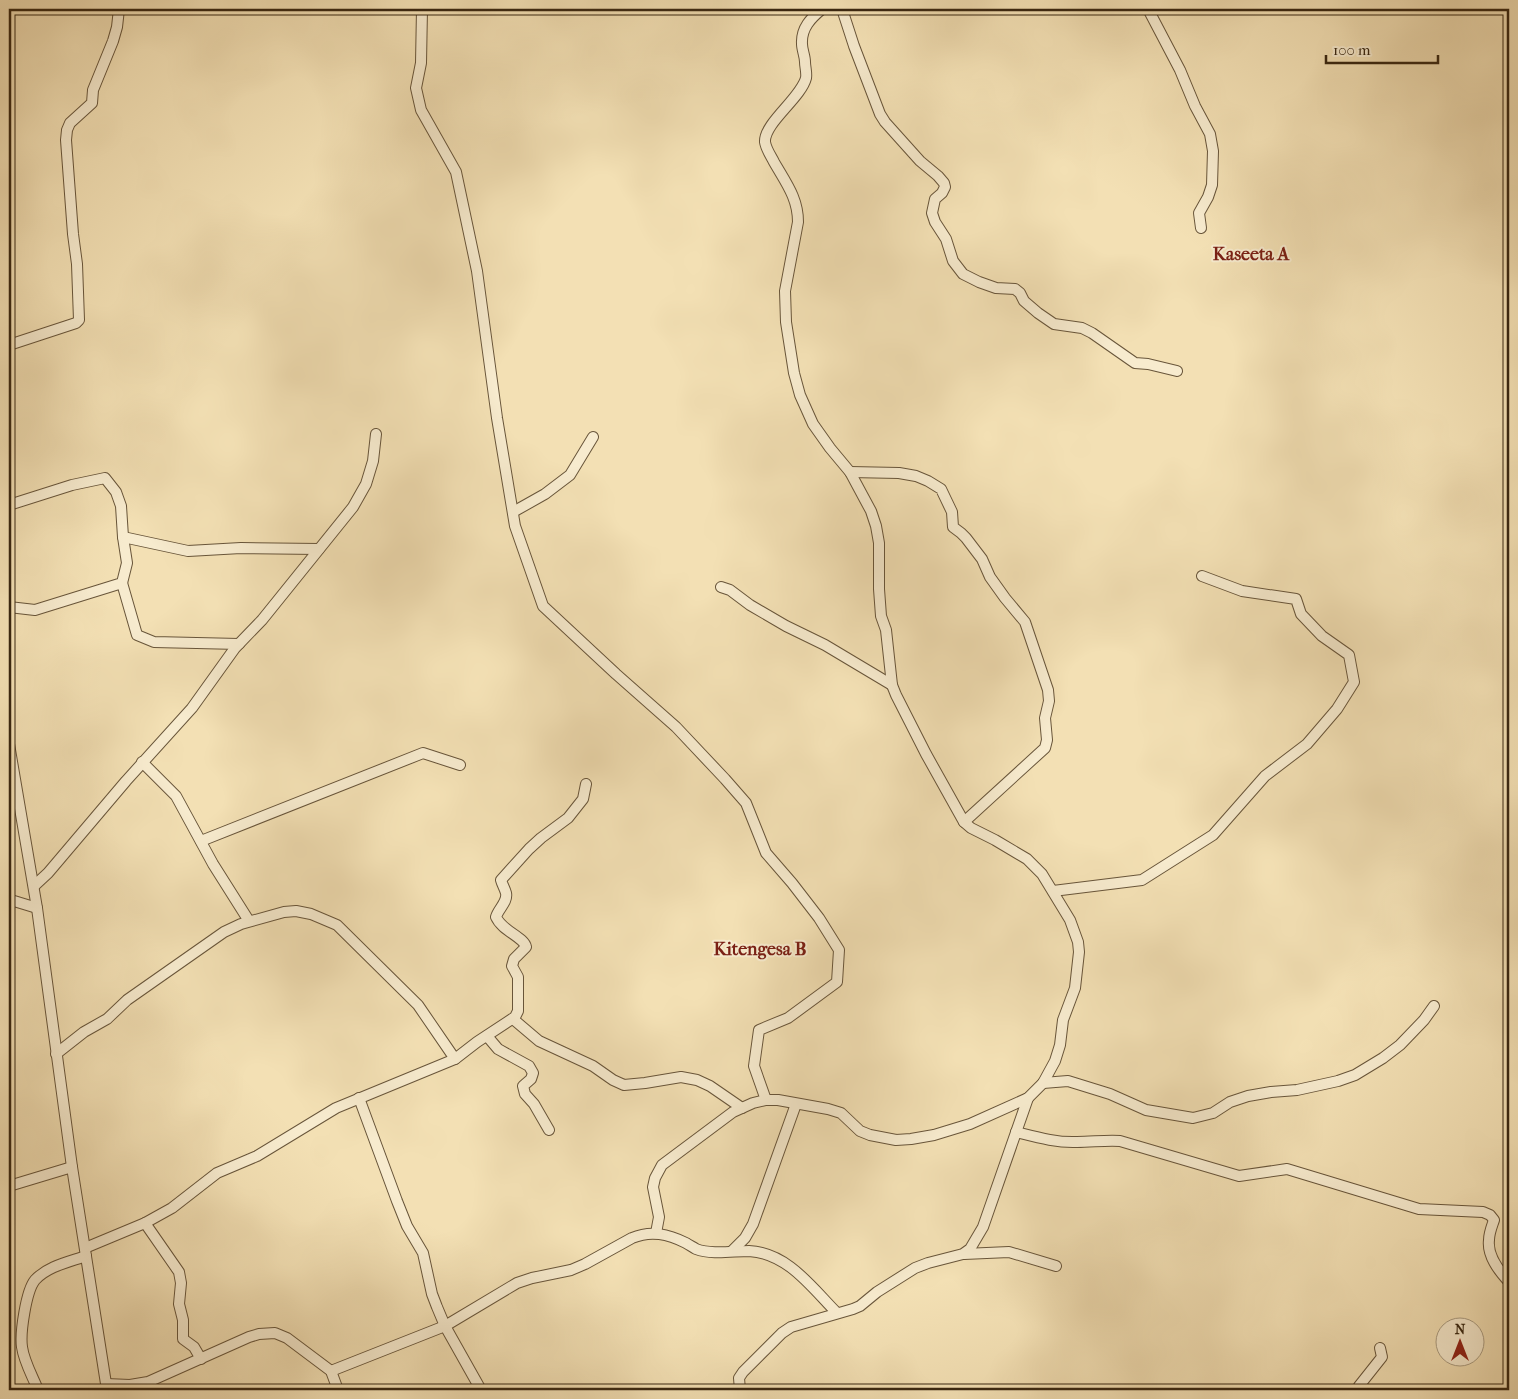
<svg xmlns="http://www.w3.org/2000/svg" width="1518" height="1399" viewBox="0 0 1518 1399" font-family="'IM FELL French Canon',serif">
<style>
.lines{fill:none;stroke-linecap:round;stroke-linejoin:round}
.minor-casing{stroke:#68553a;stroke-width:12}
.minor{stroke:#f7ebce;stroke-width:10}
.labels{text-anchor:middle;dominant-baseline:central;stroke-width:4;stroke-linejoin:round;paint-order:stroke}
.quarter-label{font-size:18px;font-weight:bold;fill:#7a1f14;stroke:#f7ebce}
</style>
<rect width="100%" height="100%" fill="#f3e0b4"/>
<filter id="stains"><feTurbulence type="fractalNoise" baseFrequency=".004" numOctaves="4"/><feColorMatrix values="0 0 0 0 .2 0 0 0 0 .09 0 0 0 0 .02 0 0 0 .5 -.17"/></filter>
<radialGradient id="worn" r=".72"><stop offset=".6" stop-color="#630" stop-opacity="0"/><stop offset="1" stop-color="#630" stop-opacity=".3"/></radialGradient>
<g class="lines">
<defs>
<g id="minor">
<polyline points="422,9 421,63 416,88 421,110 456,172 477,271 497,418 515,526 543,606 616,674 676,727 725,779 746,803 766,853 792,883 819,918 839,950 837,982 788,1018 759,1030 754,1066 766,1100"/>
<polyline points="842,9 854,46 880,114 885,122 920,161 938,176 944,183 945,187 942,193 935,199 932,213 935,222 946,239 953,261 963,274 979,282 996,288 1015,289 1020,293 1024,301 1038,313 1054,324 1082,328 1092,333 1135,363 1148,364 1177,371"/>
<polyline points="1148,9 1180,70 1195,106 1210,134 1213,151 1212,185 1208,197 1199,213 1201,228"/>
<polyline points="9,345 76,323 79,320 77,264 73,234 66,140 67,130 70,123 92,103 93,90 113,41 117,27 119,9"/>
<polyline points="850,472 899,473 916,476 928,481 941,489 952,512 953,527 961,533 966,538 982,559 990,577 1005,598 1025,622 1048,690 1049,701 1045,718 1047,740 1045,748 964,822"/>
<polyline points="9,505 72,485 105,478 116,492 121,506 123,537 127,563 122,583 35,610 9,607"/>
<polyline points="513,512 545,494 570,475 593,437"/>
<polyline points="123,537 188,551 241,548 319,549"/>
<polyline points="122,583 137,635 154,642 239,644"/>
<polyline points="721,587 730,590 750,605 786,626 825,645 892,685"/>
<polyline points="9,744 37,908 72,1167 107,1390"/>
<polyline points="142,762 176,796 213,864 249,921"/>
<polyline points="201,841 423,753 460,765"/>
<polyline points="34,886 48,873 126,781 192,708 235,648 262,620 353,507 366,484 373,461 376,434"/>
<polyline points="1053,891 1142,880 1213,835 1265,776 1307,744 1337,709 1354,682 1349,655 1322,636 1301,614 1296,599 1242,591 1202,576"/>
<polyline points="9,901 14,901 37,908"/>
<polyline points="513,1019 539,1041 593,1066 613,1080 624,1085 645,1083 681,1077 697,1080 710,1086 742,1108"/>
<polyline points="487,1036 498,1049 529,1066 533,1073 531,1079 523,1086 525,1094 534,1104 549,1130"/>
<polyline points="56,1054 84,1032 107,1019 127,1000 224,932 241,924 284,912 296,911 311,914 337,925 418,1005 455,1059"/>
<polyline points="1043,1083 1068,1081 1110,1094 1146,1110 1193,1118 1213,1113 1230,1102 1248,1096 1271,1092 1297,1090 1338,1081 1355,1075 1383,1058 1400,1045 1424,1020 1434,1006"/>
<polyline points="359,1098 397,1201 407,1226 423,1253 432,1294 437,1307 445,1326 481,1390"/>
<path d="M1016,1132C1036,1137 1057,1143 1077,1142C1092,1142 1106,1140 1120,1141L1239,1176L1287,1169L1419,1209L1483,1212L1490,1215L1494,1220C1492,1226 1489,1233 1489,1240C1487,1256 1499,1271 1509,1282"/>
<polyline points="9,1186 72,1167"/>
<polyline points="145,1223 179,1272 181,1283 179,1304 183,1320 183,1339 194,1347 201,1359"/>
<path d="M656,1233L659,1217L653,1187L655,1178L662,1165L733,1112L753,1103L766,1100H778L828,1109L841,1113L860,1131L870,1135L896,1140L911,1139L934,1135L970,1124L1028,1098L1043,1083L1055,1061L1060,1045L1063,1020L1075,988L1079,952L1078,942L1070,920L1042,874L1027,859L995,840L971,828L964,822L926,754L896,695L892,685L886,630L881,616L879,589V543L876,526L871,511L850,472L830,448L813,424L800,395L794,373L786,322L785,291L798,222C798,198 786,183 774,162C771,156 766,149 765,142C764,123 801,98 806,78C807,73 805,67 805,62C805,56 802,50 802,44C801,28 811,18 822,9"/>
<path d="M85,1248L145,1223L172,1208L217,1173L257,1156L336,1108L455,1059L477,1042L515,1017L518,1011V977L512,966L514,959L526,947C524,937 502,931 496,917C498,909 508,902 506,893C505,889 502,884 501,880L529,849L541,838L568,818L583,799L586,784"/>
<polyline points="732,1251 745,1238 753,1224 796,1104"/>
<polyline points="964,1254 1009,1252 1056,1266"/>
<path d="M331,1371L445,1326L517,1283L532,1278L571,1270L585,1264L632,1238C651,1230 668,1234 686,1243C689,1245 693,1247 696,1249C712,1255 733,1251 749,1251C788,1253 812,1288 837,1313"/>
<polyline points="106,1384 130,1385 148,1382 249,1337 259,1334 275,1333 287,1338 331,1371 338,1390"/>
<path d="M38,1390C33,1377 24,1362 22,1347C20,1333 26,1291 35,1280C48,1266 69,1262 86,1256"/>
<polyline points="740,1390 739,1378 743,1372 782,1333 791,1327 853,1309 860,1306 877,1292 915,1268 928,1263 963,1254 970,1249 983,1227 1028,1098"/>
<polyline points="1358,1390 1359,1386 1382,1357 1380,1348"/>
</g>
</defs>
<use href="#minor" class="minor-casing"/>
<use href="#minor" class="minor"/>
</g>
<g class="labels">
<g class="quarter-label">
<text x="1251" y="254">Kaseeta A</text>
<text x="760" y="949">Kitengesa B</text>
</g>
</g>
<rect width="1518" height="1399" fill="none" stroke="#f3e0b4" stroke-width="30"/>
<rect x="10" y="10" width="1498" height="1379" fill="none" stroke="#392711" stroke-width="2.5"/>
<rect x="15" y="15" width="1488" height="1369" fill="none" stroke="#392711"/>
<g transform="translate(1460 1342)"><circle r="24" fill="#f7ebce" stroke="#ab9d82"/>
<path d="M0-4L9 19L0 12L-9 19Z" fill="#8f2418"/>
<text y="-8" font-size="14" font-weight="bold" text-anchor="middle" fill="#392711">N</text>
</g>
<path d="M1326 55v8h112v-8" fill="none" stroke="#392711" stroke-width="2.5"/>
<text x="1333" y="55" font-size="15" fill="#392711" stroke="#f7ebce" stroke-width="4" paint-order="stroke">100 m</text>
<rect width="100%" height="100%" filter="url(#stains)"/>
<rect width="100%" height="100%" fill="url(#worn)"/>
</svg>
